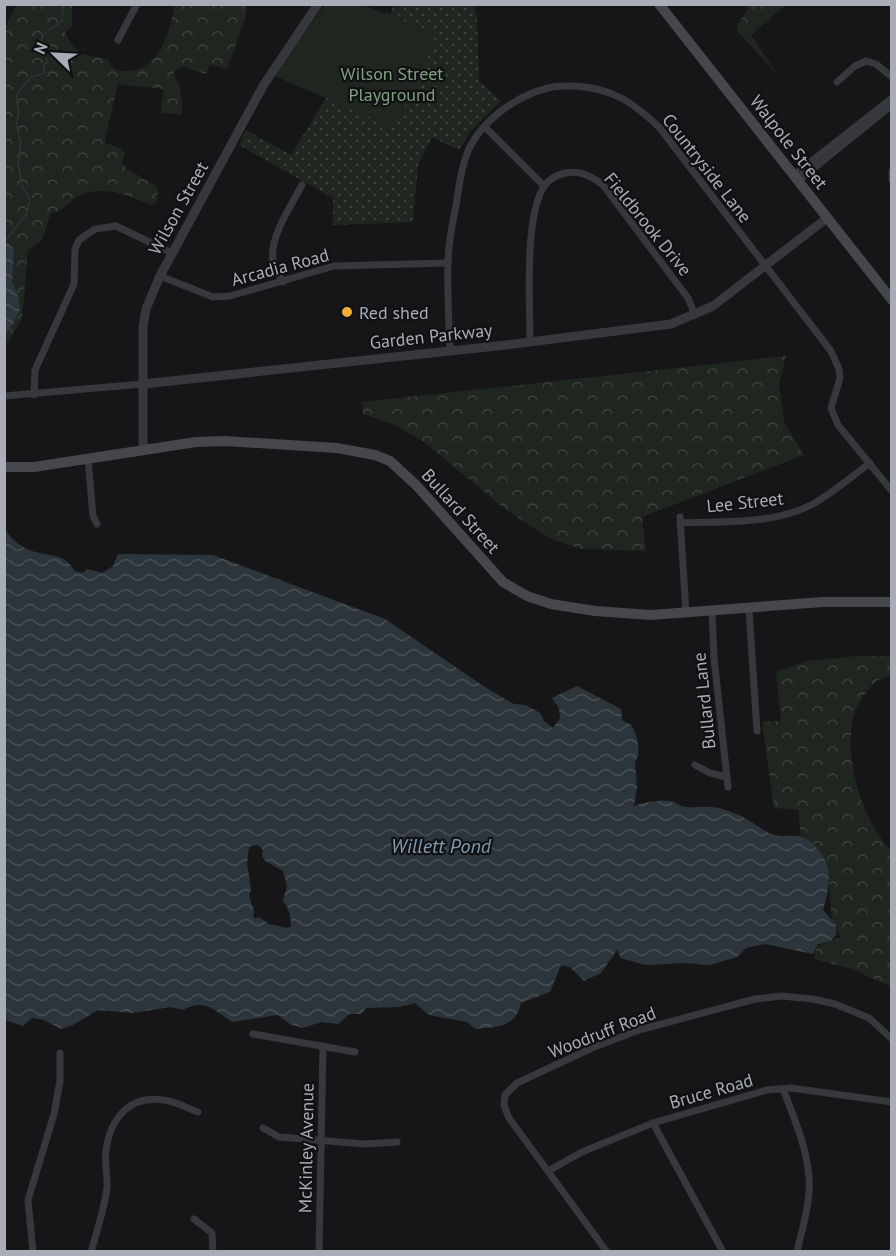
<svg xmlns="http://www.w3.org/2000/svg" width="896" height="1256" viewBox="0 0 896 1256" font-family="'PT Sans',sans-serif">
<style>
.forest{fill:url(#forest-crowns)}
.park{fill:url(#park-dots)}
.pitch{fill:#1e261f}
.water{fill:url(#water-waves);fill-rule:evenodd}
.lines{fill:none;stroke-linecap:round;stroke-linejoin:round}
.stream{stroke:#2c353b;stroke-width:1.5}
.minor{stroke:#37383d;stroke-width:7}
.tertiary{stroke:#37383d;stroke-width:9}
.secondary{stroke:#45474d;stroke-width:10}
.poi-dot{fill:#efb036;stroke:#111113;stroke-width:2}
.labels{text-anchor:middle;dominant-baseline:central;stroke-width:4.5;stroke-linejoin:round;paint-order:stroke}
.park-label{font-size:18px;fill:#7fa281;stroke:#111113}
.street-label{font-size:18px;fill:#a8adb7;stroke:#111113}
.poi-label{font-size:18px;fill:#a8adb7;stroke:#111113;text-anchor:start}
.water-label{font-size:20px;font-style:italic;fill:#7f9bb2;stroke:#111113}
</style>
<defs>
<pattern id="forest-crowns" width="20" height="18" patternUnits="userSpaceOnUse" patternTransform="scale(1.5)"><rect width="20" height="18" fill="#1e261f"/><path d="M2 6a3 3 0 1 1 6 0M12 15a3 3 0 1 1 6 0" fill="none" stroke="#3c433d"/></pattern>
<pattern id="park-dots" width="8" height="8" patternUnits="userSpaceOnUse" patternTransform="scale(1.5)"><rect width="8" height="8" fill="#1e261f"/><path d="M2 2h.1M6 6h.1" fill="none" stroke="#3c433d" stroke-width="1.8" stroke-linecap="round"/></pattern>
<pattern id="water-waves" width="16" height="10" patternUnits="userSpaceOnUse" patternTransform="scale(1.5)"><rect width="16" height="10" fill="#2c353b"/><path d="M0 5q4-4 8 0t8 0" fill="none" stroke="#485055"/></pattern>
</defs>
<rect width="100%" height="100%" fill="#161618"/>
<g class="forest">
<path d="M16,5H72V27L65,32C76,56 84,55 108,59L110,65L118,71C125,71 135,71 142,68C164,55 170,28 175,5H247L245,19L227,69L210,65L206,74L183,67L174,71V75C182,87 182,101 182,115L161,113L163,89L118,84L105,139L106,143L122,149L125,153L122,162L126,168L157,187L158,192L156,203L152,205C128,196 104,184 79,196C68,201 64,212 51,213L42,240L28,251L22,319L8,342L5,343L4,30Z"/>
<polygon points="745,5 785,5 751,35 778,75 737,31 738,24 749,8"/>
<polygon points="786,356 779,384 784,422 804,455 642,517 646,551 581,549 551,539 506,510 423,441 392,424 363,414 362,402"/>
<path d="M858,656H891V676C887,677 882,678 878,680C873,683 869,689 866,693C833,731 859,819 891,850V987L852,969L814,959L817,946L841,937L832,924L829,881L801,838L798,810L774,808L762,722L781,721L776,672L807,661Z"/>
</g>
<polygon class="park" points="325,5 361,5 390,15 394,5 473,5 477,16 479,81 501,101 470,132 459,150 432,137 418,165 413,222 333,225 333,198 239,145 246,130 291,155 326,98 273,75"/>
<polygon class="pitch" points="325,5 361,5 437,33 395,128 273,75"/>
<g class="water">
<polygon points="5,242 12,247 14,251 12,281 18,296 20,310 12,326 5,335"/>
<path d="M5,529C12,541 25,550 39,553C56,556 66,556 75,571L83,573L87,569L102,573L113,566L118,554L213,555L385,619L485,687L514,704L526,705L540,713L544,721L553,728L560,718L559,708L552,698L577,686L621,709L622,720C625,722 628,723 631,725C637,733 642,754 635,762L637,787L634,806C644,802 663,799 674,802C679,804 682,807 687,807C694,808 702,806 710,807C720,807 732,812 741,816C752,821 761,830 772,834C789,840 799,829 815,846C834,866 830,886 823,910L836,925V935L831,941L818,944L813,954L765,944L746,948L737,957L710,965L685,963L645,965L621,958L617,950L601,973L584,981L570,967L561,965L550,992L521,1003C516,1028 496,1027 475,1029L467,1022L429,1015L415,1003L400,1007L366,1008L361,1014H349L339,1024L321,1022L303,1028L290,1024L278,1015L232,1022C215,1010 203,998 183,1010L171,1007L132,1013L98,1010L73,1025L61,1029L44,1020L32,1018L23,1026L5,1020ZM256,845L261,847L263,851L262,856L265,861L283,871L287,886L283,901C289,908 291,917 291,926L288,928L269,924L259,917L255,919L253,916L254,911L249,896L251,889L247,864L249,847Z"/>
</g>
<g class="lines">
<polyline class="stream" points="4,242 26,215 30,201 28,194 23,188 18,164 21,143 16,124 19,112 17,104 17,94 31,77 45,73 43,65 48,62 40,47 43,35 62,21 63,4"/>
<g class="minor">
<polyline points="118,40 137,4"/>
<polyline points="837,82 855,66 866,61 876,64 892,77"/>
<polyline points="485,127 544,186"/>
<polyline points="892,171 892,180"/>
<polyline points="794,175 892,98"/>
<polyline points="798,181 892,105"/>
<polyline points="160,276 213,297 230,296 334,266 448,263"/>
<path d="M283,282C279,275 275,268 273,260C269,238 292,204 302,185"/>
<path d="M530,340C530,303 524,214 545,185C550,179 557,175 565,173C580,170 591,176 603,185L688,298L695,315"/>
<path d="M450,350C449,321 447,292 448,263C448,242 453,221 457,200C459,184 462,166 468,151C482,120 516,96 548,88C557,85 567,86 576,86C614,89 632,102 659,127L831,351L839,369L840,378L831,408L838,425L892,491"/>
<polyline points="34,395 35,370 74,284 75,249 79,240 95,229 116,226 172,253"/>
<polyline points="4,396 143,384"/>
<polyline points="88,459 93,516 97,524"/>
<polyline points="680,517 686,613"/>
<path d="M680,523C723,521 774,525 813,504C833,493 851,477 870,463"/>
<polyline points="749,609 757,731"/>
<polyline points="712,612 714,658 728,787"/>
<polyline points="695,765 710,773 726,777"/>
<polyline points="253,1034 355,1052"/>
<path d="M783,1089C794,1118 807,1147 809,1178C811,1202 802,1229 797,1252"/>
<polyline points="653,1123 723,1252"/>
<polyline points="263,1128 279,1137 365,1144 397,1142"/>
<polyline points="548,1171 582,1152 653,1123 767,1090 791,1088 892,1102"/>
<polyline points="194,1219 212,1233 213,1252"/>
<polyline points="33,1252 28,1200 54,1114 60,1081 60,1053"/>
<path d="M91,1252C97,1231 104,1210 107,1188C108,1176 104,1164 106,1151C110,1119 129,1095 163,1100C175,1101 187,1108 198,1112"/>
<polyline points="319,1252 323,1046"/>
<polyline points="607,1252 509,1118 504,1105 505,1095 517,1083 592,1048 639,1030 755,999 781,996 813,999 835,1004 869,1018 892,1039"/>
</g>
<g class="tertiary">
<polyline points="143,384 506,345 671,324 713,306 827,218"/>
<polyline points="143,450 143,327 146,309 160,276 263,86 318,4"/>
</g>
<g class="secondary">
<polyline points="659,4 892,300"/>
<polyline points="4,467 34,467 196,442 225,441 337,448 375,455 390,461 417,486 503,582 527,596 551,604 595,611 651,615 823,602 892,602"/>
</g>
</g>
<circle class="poi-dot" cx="347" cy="312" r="6"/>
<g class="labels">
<g class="park-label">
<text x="392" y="73">Wilson Street<tspan x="392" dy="21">Playground</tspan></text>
</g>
<g class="street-label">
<text transform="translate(789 142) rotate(52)">Walpole Street</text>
<text transform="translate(707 168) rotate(52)">Countryside Lane</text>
<text transform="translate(178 208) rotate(-61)">Wilson Street</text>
<text transform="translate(648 224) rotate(51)">Fieldbrook Drive</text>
<text transform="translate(280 267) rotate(-15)">Arcadia Road</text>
<text transform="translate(431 336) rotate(-6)">Garden Parkway</text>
<text transform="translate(745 502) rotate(-6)">Lee Street</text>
<text transform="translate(461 511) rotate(48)">Bullard Street</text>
<text transform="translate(704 701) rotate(-96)">Bullard Lane</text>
<text transform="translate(602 1032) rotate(-21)">Woodruff Road</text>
<text transform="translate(711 1091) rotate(-16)">Bruce Road</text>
<text transform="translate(306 1148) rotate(-89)">McKinley Avenue</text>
</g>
<g class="poi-label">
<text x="359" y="312">Red shed</text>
</g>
<g class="water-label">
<text x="441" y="846">Willett Pond</text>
</g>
</g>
<rect width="896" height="1256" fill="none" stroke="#a8adb7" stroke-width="12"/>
<g transform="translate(54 54) rotate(294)" stroke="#111113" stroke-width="4.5" paint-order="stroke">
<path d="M0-4.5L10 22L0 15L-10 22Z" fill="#a8adb7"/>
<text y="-9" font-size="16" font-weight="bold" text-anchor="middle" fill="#a8adb7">N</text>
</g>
</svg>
